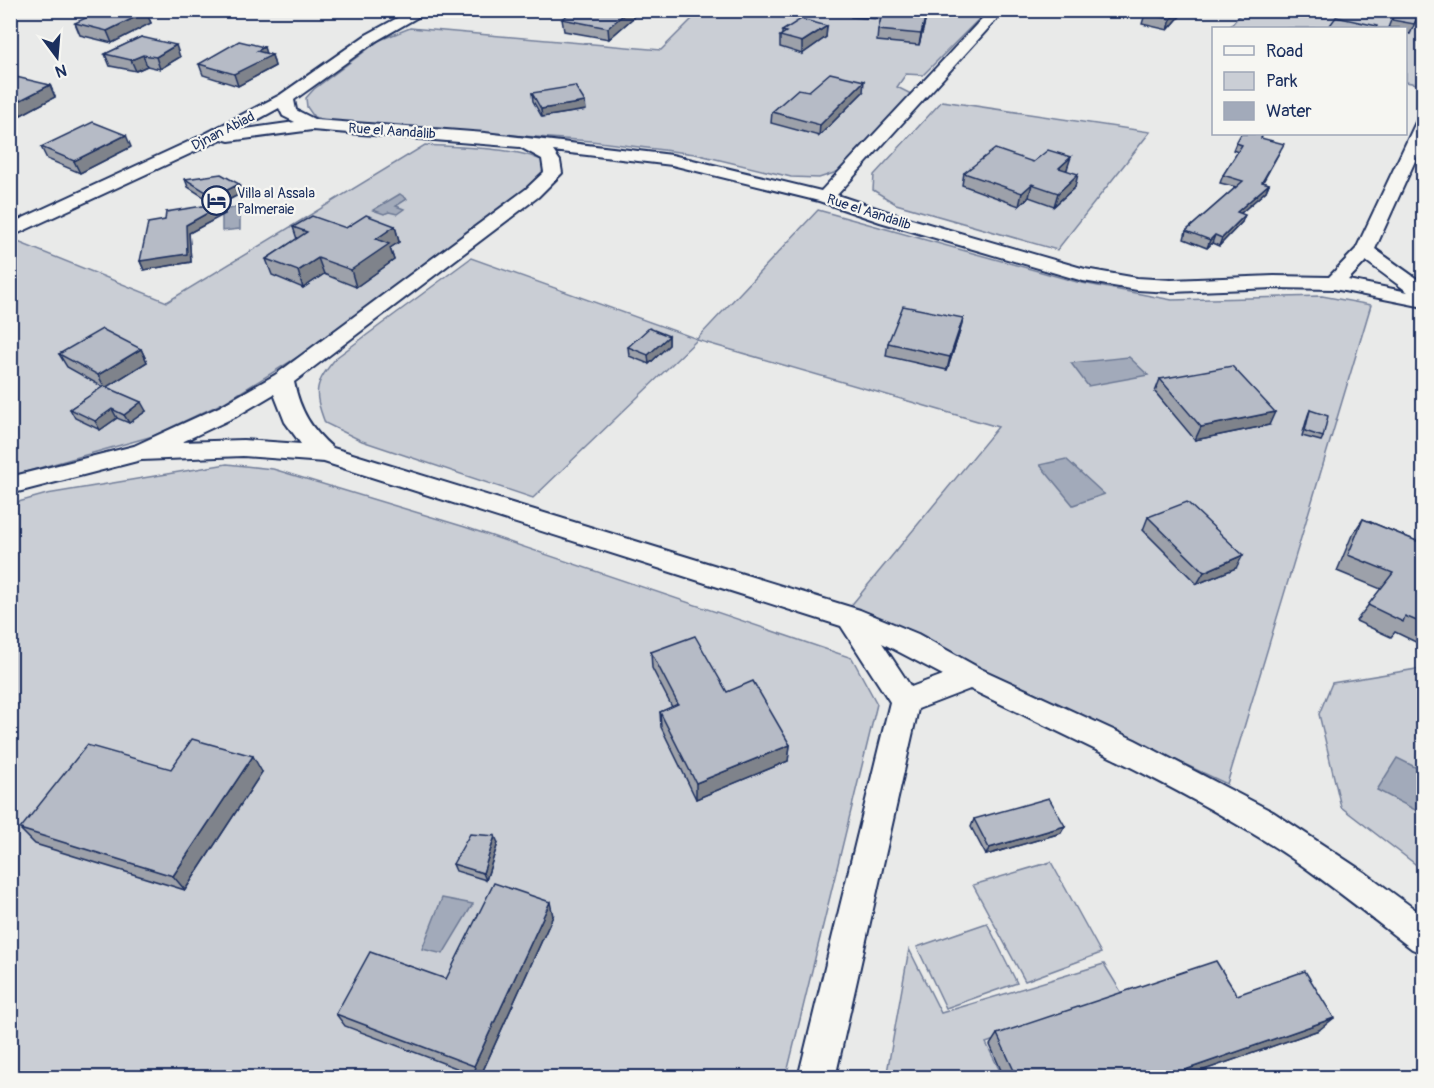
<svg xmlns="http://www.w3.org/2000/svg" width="1434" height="1088" viewBox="0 0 1434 1088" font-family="Pangolin,sans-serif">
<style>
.green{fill:#caced5;stroke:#727e9a;stroke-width:1.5}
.water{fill:#a2aaba;stroke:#6c7995;stroke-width:1.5}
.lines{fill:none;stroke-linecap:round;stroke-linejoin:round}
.minor-casing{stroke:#1b2f5e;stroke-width:4}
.minor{fill:#f6f6f2;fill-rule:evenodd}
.wall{fill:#9da1aa;stroke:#1b2f5e;stroke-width:1.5}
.shaded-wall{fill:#7f838b;stroke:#1b2f5e;stroke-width:1.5}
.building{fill:#b6bbc6;stroke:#1b2f5e;stroke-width:1.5}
.labels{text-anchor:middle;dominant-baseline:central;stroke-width:4.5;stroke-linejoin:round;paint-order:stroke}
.far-street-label{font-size:14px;fill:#1b2f5e;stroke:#f6f6f2}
.far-poi-label{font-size:14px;fill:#1b2f5e;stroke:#f6f6f2;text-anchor:start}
</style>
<rect width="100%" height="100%" fill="#e9eae9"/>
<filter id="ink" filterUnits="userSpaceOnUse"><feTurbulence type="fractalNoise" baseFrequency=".0167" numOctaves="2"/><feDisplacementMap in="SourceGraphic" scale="12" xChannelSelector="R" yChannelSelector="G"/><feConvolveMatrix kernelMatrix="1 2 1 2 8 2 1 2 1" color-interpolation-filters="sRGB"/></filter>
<g filter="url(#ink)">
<g class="green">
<polygon points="700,11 987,11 923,75 906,74 897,87 911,94 843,170 819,178 791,177 695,154 591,141 332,122 314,117 307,107 306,98 314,89 380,40 410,28 661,50"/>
<polygon points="1243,11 1423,11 1423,85 1406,82 1406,28 1229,28"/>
<polygon points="942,101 1150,132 1057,250 896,204 873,190 874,175"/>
<path d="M425,145C453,147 527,147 547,164L541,182L301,355L225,402L153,436L11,476V244L18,242L167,302Z"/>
<path d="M818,210L1077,282L1172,300L1322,296L1371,305L1227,784L849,608L998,427L697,340L533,498L362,441L325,423C313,391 314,384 337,357L471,258L697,339Z"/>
<polygon points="227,464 273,469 465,527 852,658 877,704 786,1077 11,1078 11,504 47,494"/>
<polygon points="1423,668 1423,870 1341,807 1319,714 1332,683"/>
<polygon points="1051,862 1101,953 1025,981 973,885"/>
<polygon points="987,923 1017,983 946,1008 917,947"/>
<polygon points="909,949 941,1013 1104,964 1123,995 986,1043 1003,1077 886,1078"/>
</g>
<g class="water">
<polygon points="400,194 407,199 396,206 404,209 397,214 389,212 384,214 373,210"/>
<polygon points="240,207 240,229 222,231 222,210"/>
<polygon points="1129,357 1148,375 1088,386 1071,363"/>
<polygon points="1066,459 1104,494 1105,494 1073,505 1040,465"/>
<polygon points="1397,758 1423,771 1423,814 1377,790"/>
<polygon points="442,898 473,904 443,954 422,949"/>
</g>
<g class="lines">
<defs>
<path id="minor" d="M412,10H430L376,41L294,100L296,110L316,120L485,133L672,155L821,191L990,10H1005L837,195L894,214L1085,269L1137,278L1171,280L1274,276L1329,277L1356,249L1416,122L1424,117V141L1375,249L1424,284V307L1334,289L1274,288L1171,292L1137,290L1083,281L880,222L819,201L672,165L553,151L560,161L562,173L538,197L294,382C300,411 311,429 333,448L860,610L918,634L981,669L1135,740L1273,812L1367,874L1424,916V954L1412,949C1360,909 1307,865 1250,832C1160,778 1064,735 970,689L918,709L835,1078H798L890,702L841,626L324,462L243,456L141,460L10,494V477L134,446L219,407L275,375L526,189L544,172L542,159L520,147L312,130L229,141L222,139L10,237V224L201,136L280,95L366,35ZM279,108L283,116L295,122L239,130ZM1366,261L1408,292L1348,280ZM274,394L285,422L301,444L243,440L182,442L235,417ZM882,643L943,675L911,687Z"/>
</defs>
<use href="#minor" class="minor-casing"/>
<use href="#minor" class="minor"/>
</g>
<g class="wall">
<polygon points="574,10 633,10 633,18 609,39 564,31 562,19"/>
<polygon points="852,10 928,10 919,45 877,41 878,30 881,19 851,17"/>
<polygon points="1395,10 1421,10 1410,34 1406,33 1406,28 1388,28"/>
<polygon points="146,12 151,23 112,43 80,35 75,23"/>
<polygon points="1145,14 1182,14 1168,30 1142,24"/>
<polygon points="827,26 826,37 802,54 780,47 780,36 782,35 782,31"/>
<polygon points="141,37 180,57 160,69 147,66 136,71 110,66 105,54"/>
<polygon points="264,47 265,53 272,55 275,66 238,86 203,75 199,64"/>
<polygon points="10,80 50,85 55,97 21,115 12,112 10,113"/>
<polygon points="809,91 863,92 819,136 771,123 772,112"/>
<polygon points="532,93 586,110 542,117 533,101"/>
<polygon points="1261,138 1280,151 1263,182 1269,184 1266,191 1241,213 1242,222 1219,246 1212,243 1207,248 1184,239 1186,231 1236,187 1220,183 1223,175 1238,152 1233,150 1236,143"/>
<polygon points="41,147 131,147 80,173 47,159"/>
<polygon points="1033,162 1067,169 1066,170 1075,187 1054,206 1029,197 1019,206 962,185 964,173"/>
<polygon points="185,179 242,193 221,204 225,214 189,233 191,262 144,270 140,261 165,220 215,204 188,187"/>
<polygon points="395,226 399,242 390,248 394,260 356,287 324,274 303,288 272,275 266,259 297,239 293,227 346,228"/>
<polygon points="963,318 960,331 947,370 886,356 888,343"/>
<polygon points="669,336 669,345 649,364 629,356 628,347"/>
<polygon points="141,349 147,362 106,387 146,411 129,423 117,418 100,430 75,418 70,409 103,387 67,367 59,354"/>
<polygon points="1160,379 1269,425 1195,440 1155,392"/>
<polygon points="1310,410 1323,437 1321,441 1302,436 1308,415"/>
<polygon points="1148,517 1236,568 1197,584 1143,530"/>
<polygon points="1363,519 1424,544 1424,646 1395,632 1391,637 1356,621 1381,589 1337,571 1352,535"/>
<polygon points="651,652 727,692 790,745 788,761 696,799 661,727 660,712 672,707 652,668"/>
<polygon points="171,769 262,772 185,890 35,844 20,829"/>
<polygon points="974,819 1061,833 986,855 971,827"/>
<polygon points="498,843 486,880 456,871 453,864"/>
<polygon points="553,916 480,1077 345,1026 336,1014 446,979"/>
<polygon points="1237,995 1319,1030 1184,1077 1004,1077 990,1045 997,1034"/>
</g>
<g class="shaded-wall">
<polygon points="622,10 633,10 633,18 609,39 608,28"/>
<polygon points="927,10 928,10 919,45 921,34"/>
<polygon points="1179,10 1183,10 1182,14 1168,30 1171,19"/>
<polygon points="146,12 151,23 112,43 107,31"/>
<polygon points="827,26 826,37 802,54 802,42"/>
<polygon points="176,45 180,57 160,69 156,57"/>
<polygon points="264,47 267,57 272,55 275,66 238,86 234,74 257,51"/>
<polygon points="143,55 147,66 136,71 131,60"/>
<polygon points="864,81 863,92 819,136 820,125"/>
<polygon points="50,85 55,97 21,115 15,103"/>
<polygon points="585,102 586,110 542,117 541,109"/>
<polygon points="126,135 131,147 80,173 74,161"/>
<polygon points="1071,157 1067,169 1056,180 1059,168"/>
<polygon points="1078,174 1075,187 1054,206 1058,193"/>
<polygon points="239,184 242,193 217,206 214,197"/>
<polygon points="1032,184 1029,197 1019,206 1022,193"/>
<polygon points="1269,184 1266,191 1234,219 1237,212"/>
<polygon points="222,205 225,214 189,233 191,262 144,270 140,261 186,225"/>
<polygon points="1245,215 1242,222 1219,246 1222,238"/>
<polygon points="395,226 399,242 390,248 394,260 356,287 351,270 376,239"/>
<polygon points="1215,235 1212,243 1207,248 1210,240"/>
<polygon points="318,258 324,274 303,288 298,271"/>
<polygon points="963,318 960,331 947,370 950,357"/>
<polygon points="669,336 669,345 649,364 648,355"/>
<polygon points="141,349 147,362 105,388 98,375"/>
<polygon points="141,402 146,411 129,423 124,415"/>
<polygon points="112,409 117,418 100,430 95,421"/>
<polygon points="1275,412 1269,425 1195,440 1201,427"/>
<polygon points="1243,555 1236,568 1197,584 1204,572"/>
<polygon points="790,745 788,761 696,799 696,783"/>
<polygon points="253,756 262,772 185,890 173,876"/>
<polygon points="1065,826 1061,833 986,855 989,848"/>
<polygon points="495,836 498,843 486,880 483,873"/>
<polygon points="550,902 553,916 480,1077 474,1066"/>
<polygon points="1334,1018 1319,1030 1184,1077 1165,1077"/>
</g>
<g class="building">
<polygon points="102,10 139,10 146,12 107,31 75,23"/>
<polygon points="574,10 629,10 608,28 562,19"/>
<polygon points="883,10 927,10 921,34 878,30"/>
<polygon points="1148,10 1179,10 1171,19 1145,14"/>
<polygon points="1395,10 1421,10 1414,24 1392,20"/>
<polygon points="1336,17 1377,26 1376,28 1328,28"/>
<polygon points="801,19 827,26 802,42 780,36 786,32 782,31"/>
<polygon points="141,37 176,45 156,57 143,55 131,60 105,54"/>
<polygon points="239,41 264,47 257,51 272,55 234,74 199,64"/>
<polygon points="830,73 864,81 820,125 772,112 798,89 809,91"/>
<polygon points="16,77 50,85 15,103 10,102 10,80"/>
<polygon points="575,86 585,102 541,109 532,93"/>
<polygon points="93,122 126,135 74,161 41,147"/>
<polygon points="1241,134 1263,134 1261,138 1284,144 1262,182 1269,184 1237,212 1245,215 1222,238 1215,235 1210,240 1186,231 1243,181 1223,175 1242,145 1236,143"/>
<polygon points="995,149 1033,162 1048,150 1071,157 1059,168 1078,174 1058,193 1032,184 1022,193 964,173"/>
<polygon points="221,174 239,184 214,197 185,179"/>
<polygon points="221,203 222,205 186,225 187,254 140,261 148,223 165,220 166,212"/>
<polygon points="366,215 395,226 376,239 389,244 351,270 318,258 298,271 266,259 307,232 293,227 312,216 346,228"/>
<polygon points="903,306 963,318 950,357 888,343"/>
<polygon points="649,328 669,336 648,355 628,347"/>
<polygon points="102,329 141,349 98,375 59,354"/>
<polygon points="1232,366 1275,412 1201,427 1160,379"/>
<polygon points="104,386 141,402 124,415 112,409 95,421 70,409"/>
<polygon points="1310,410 1328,416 1323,437 1305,431"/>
<polygon points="1187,502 1243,555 1204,572 1148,517"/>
<polygon points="1363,519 1424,544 1424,624 1405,616 1403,622 1368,605 1393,573 1348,555"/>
<polygon points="695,636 727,692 753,681 790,745 696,783 660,712 678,704 651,652"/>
<polygon points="192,739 253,756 173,876 20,829 87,745 171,769"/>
<polygon points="1049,798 1065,826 989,848 974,819"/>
<polygon points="470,834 495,836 483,873 453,864"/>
<polygon points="494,883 550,902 474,1066 336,1014 370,952 446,979"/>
<polygon points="1216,961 1237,995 1305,971 1334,1018 1165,1077 1017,1077 997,1034"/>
</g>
</g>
<defs>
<symbol id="hotel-ring" viewBox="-11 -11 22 22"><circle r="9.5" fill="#f6f6f2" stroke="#1b2f5e" stroke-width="1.5"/><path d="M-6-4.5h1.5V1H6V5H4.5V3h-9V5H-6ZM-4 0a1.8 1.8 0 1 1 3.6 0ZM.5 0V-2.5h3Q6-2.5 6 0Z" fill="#1b2f5e"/></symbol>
</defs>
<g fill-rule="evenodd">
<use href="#hotel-ring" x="200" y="184" width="33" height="33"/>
</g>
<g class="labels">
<g class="far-street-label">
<text transform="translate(223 131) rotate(-27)">Djnan Abiad</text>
<text transform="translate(392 131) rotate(4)">Rue el Aandalib</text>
<text transform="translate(869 212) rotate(18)">Rue el Aandalib</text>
</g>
<g class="far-poi-label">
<text x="237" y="193">Villa al Assala<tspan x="237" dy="16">Palmeraie</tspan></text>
</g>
</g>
<rect width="1434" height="1088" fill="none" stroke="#f6f6f2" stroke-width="36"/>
<rect x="18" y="18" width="1398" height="1052" fill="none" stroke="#1b2f5e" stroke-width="2" filter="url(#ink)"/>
<rect x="1212" y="27" width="195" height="108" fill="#f6f6f2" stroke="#9ea6b7" stroke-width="1.5"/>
<rect x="1224" y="46" width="30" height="9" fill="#f6f6f2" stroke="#9ea6b7" stroke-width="1.5"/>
<text x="1266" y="57" font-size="18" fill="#1b2f5e">Road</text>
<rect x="1224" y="72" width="30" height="18" fill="#caced5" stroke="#9ea6b7" stroke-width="1.5"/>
<text x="1266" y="87" font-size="18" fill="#1b2f5e">Park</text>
<rect x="1224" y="102" width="30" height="18" fill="#a2aaba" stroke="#9ea6b7" stroke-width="1.5"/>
<text x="1266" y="117" font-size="18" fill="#1b2f5e">Water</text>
<g transform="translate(57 57) rotate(164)" stroke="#f6f6f2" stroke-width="4.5" paint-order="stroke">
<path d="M0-4.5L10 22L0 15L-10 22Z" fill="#1b2f5e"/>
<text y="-9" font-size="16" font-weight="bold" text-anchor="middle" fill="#1b2f5e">N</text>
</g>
</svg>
